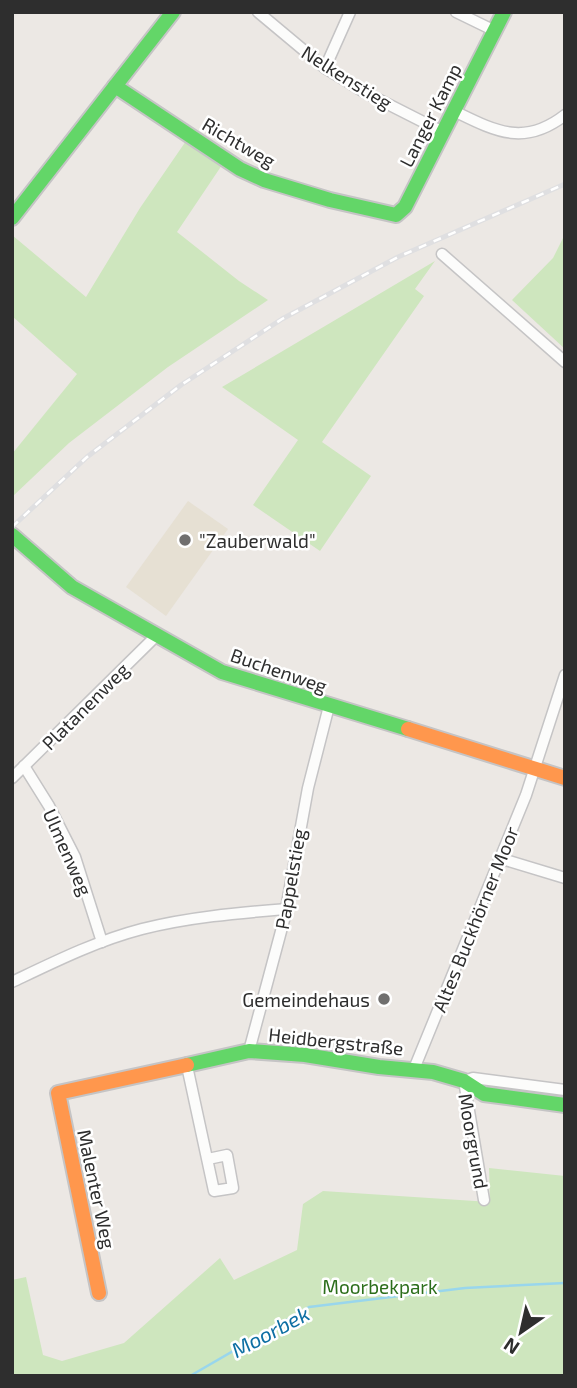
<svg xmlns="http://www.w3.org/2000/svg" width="577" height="1388" viewBox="0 0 577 1388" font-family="'Exo 2',sans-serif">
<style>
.education{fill:#e6e0d3}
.green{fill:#cee6be}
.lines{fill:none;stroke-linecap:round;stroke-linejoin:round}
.stream{stroke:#99d6ec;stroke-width:2.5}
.street-casing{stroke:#c5c4c5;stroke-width:13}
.fast-casing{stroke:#c5c4c5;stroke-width:18}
.slow-casing{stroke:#c5c4c5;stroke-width:18}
.street{stroke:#fcfcfb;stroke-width:10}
.fast{stroke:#63d668;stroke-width:14}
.slow{stroke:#ff974d;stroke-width:14}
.rail-casing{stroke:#dfdfe1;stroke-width:5}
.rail{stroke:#fff;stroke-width:2.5;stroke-dasharray:8;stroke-linecap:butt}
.poi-dot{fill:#706f6e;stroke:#fff;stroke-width:2.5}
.labels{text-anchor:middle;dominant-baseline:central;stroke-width:5;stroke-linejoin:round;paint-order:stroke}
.street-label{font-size:19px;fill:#2e2e2e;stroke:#fff}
.poi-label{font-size:19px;fill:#2e2e2e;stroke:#fff;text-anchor:start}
.park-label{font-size:19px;fill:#2c6e1b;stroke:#fff}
.water-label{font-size:21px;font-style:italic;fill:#0d6fa3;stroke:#fff}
</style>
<rect width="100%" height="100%" fill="#ece8e4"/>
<polygon class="education" points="188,501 228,529 166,616 126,587"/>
<g class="green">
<polygon points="186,141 222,165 177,232 239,281 268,300 168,367 69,443 12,497 12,454 77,374 12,316 12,235 86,297 140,208"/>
<polygon points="565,234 565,349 512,300 553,258"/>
<polygon points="435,261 415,289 424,296 322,442 371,476 320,551 253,505 298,440 222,387"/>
<polygon points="489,1168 565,1176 565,1376 12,1376 12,1280 26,1277 43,1355 62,1361 124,1343 220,1258 234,1280 297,1250 303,1204 323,1191 490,1202"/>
</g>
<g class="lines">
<polyline class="stream" points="190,1376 309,1307 465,1288 565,1283"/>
<defs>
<g id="street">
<polyline points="258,12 325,68 364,92 443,132"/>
<polyline points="456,12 495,31"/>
<polyline points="325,68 350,12"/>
<path d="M454,111C495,131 524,147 565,115"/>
<polyline points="442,254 565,362"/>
<polyline points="24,766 49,806 75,857 102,942"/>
<polyline points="12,778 157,635"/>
<polyline points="499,858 565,878"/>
<path d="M12,982C54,962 96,941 142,929C189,917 238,913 286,909"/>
<polyline points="249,1051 284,920 308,788 329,706"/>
<polyline points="187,1066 214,1191 233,1188 227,1155 208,1159"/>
<polyline points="414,1069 526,795 565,675"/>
<polyline points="484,1200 464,1081 473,1078 565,1090"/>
</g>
<g id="fast">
<polyline points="115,86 240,169 264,180 330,200 396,215 405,207 504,12"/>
<polyline points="12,218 173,12"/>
<polyline points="12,535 72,587 222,672 408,729"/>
<polyline points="187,1065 249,1051 305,1055 379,1067 433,1072 464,1081 484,1094 565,1105"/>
</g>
<g id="slow">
<polyline points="408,729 565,778"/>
<polyline points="99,1293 58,1093 187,1065"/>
</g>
</defs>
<use href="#street" class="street-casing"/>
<use href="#fast" class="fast-casing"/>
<use href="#slow" class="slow-casing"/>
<use href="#street" class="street"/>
<use href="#fast" class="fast"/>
<use href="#slow" class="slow"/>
<defs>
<polyline id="rail" points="12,527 87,457 181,385 282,319 398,257 565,184"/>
</defs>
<use href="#rail" class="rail-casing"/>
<use href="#rail" class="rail"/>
</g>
<g class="poi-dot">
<circle cx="185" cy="540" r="7"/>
<circle cx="384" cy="999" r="7"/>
</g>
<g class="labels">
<g class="street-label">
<text transform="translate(347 77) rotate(32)">Nelkenstieg</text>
<text transform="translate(430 115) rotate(-63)">Langer Kamp</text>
<text transform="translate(239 142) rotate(30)">Richtweg</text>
<text transform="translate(279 670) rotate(19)">Buchenweg</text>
<text transform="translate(85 706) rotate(-45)">Platanenweg</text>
<text transform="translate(68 852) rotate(66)">Ulmenweg</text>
<text transform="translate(290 879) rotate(-80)">Pappelstieg</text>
<text transform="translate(475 919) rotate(-68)">Altes Buckhörner Moor</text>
<text transform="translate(336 1041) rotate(6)">Heidbergstraße</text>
<text transform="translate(474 1141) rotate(80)">Moorgrund</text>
<text transform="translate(97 1189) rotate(78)">Malenter Weg</text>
</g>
<g class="poi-label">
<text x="199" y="540">"Zauberwald"</text>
<text x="370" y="999" text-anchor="end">Gemeindehaus</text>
</g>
<g class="park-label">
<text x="380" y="1286">Moorbekpark</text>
</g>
<g class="water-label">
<text transform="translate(270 1331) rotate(-28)">Moorbek</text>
</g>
</g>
<rect width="577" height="1388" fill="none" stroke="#2e2e2e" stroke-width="28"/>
<g transform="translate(521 1332) rotate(214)" stroke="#ffffff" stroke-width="5" paint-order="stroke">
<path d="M0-5L12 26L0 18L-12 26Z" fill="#2e2e2e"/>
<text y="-10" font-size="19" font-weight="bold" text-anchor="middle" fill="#2e2e2e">N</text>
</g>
</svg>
